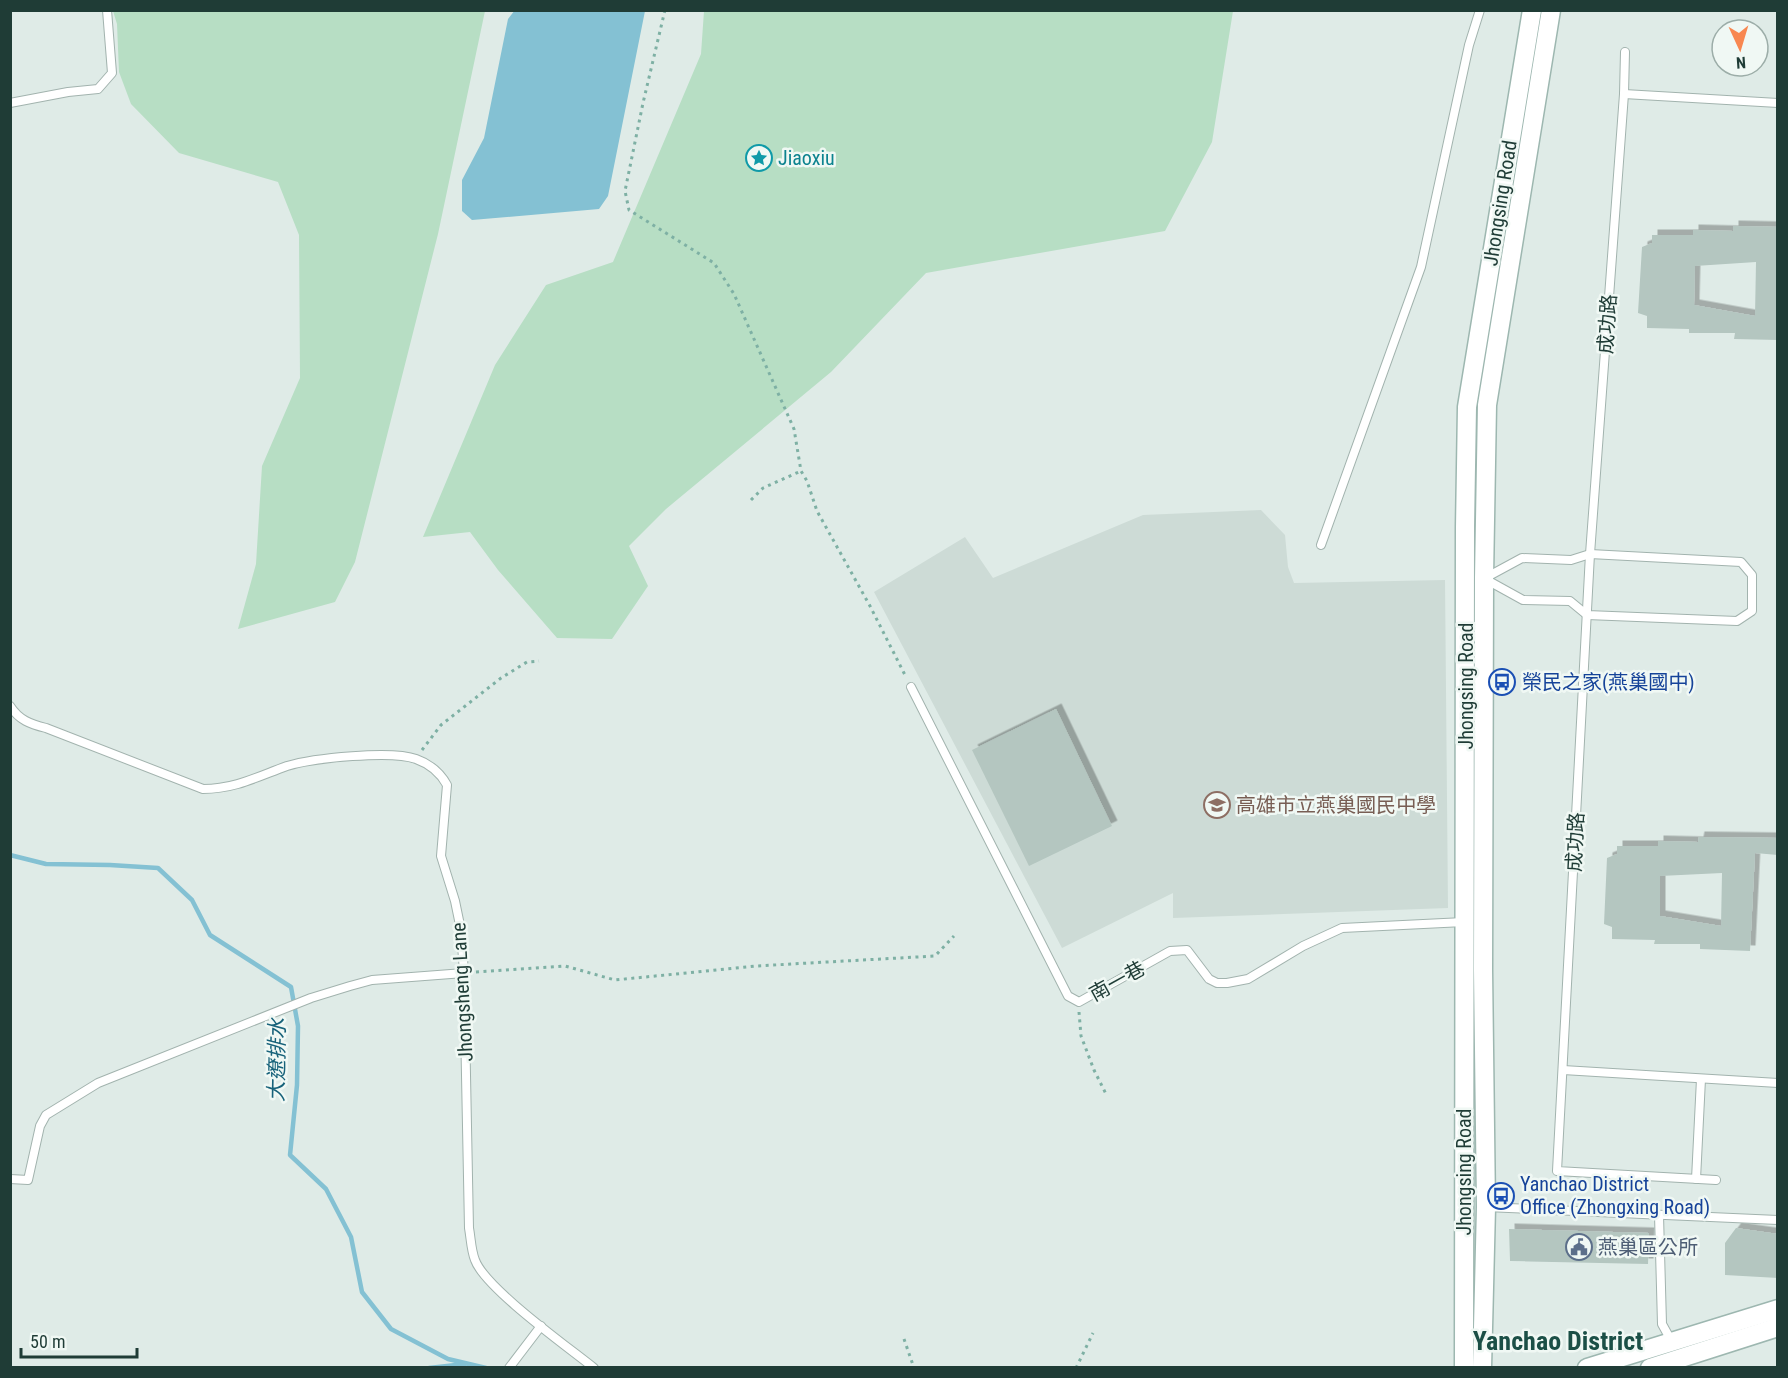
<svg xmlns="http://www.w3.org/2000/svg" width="1788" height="1378" viewBox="0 0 1788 1378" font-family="'Roboto Condensed','Noto Sans TC',sans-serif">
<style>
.built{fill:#cddbd6}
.green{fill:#b7dec4}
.water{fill:#84c1d3}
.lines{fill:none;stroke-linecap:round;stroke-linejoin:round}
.stream{stroke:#84c1d3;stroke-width:4.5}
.building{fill:#b4c6c0;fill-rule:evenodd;filter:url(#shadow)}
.lane-casing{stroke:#a2b3ae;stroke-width:10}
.secondary-casing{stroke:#9db7b0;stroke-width:21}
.path{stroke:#7eb0a4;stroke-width:3;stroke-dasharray:3 4.5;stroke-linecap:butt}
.lane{stroke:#fff;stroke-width:8}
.secondary{stroke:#fff;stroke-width:18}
.labels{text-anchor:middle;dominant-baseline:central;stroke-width:5;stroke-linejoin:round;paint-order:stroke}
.culture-label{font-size:20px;fill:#0d838f;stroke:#f0f8f4;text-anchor:start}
.street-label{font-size:20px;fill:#1f3c36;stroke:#f0f8f4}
.transit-label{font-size:20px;fill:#164399;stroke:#f0f8f4;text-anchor:start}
.education-label{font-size:20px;fill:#785e54;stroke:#f0f8f4;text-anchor:start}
.service-label{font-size:20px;fill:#4e5e75;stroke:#f0f8f4;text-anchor:start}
.water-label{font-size:21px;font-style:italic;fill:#17627a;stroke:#f0f8f4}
.district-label{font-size:26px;font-weight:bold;fill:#1b4f46;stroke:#f0f8f4}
</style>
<defs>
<filter id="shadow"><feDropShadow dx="5.5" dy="-5.5" stdDeviation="0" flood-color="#0004"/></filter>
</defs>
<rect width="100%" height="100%" fill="#dfebe7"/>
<polygon class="built" points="1261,510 1285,535 1288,567 1294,583 1445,580 1448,908 1173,918 1173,893 1062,948 874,592 965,537 993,578 1143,515"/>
<g class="green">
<polygon points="113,11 485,11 438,234 355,562 335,602 238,629 256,564 262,466 300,378 299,235 278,182 179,153 131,104 119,72 117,24"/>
<polygon points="704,11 1233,11 1212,142 1165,231 926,273 831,372 666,509 629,546 648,586 612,639 557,638 498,570 470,532 423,537 495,365 546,285 613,262 701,54"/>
</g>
<polygon class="water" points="515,10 645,11 608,196 599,209 472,220 462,211 462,180 484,138 508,19"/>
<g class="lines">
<g class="stream">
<polyline points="10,855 46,864 110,865 158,868 192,900 210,935 291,987 298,1026 297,1085 290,1155 326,1189 351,1237 362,1292 391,1329 448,1359 486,1368"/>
<polyline points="429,1368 465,1364"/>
</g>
</g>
<g class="building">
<path d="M1733,226L1778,227V340L1734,339L1735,333H1689V329L1647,328V316L1638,313L1642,247L1652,243V235H1693V230L1733,231ZM1756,262L1755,316L1694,305L1695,266Z"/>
<polygon points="1056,709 1112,826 1029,866 972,750"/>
<path d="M1699,837L1778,838V855L1755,853L1750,951L1700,949V944H1654L1655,940L1612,939V927L1604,924L1607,858L1617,854V846H1658V841L1698,842ZM1722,873L1721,926L1660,916V876Z"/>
<polygon points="1736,1228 1778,1234 1778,1278 1725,1275 1725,1243"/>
<polygon points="1509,1229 1649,1233 1648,1264 1510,1261"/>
</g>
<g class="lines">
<defs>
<g id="lane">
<polyline points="1625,52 1624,94 1590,554 1557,1171 1716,1180"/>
<polyline points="1624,94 1778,103"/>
<polyline points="10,103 68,92 98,89 112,73 107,10"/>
<polyline points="1321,545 1421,267 1469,45 1480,10"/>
<polyline points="1485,578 1522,558 1571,560 1590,554 1741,562 1752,575 1752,611 1737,621 1587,615 1570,601 1523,600 1485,579"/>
<polyline points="911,687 1068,996 1079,1002 1170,951 1187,950 1209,979 1217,983 1227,983 1248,979 1303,946 1342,928 1464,922"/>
<path d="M10,706C19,720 30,724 46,728L203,789C235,789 259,776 287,766C313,758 392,750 416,759C430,764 440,772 447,785L441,856L455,901L461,930L464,973L469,1228C471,1239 471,1250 475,1260C485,1288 568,1347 594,1368"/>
<polyline points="1563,1070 1778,1083"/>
<polyline points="10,1179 28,1180 40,1126 46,1115 98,1083 311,998 350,986 372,980 464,973"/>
<polyline points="1696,1179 1701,1079"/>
<polyline points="1486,1207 1778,1220"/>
<polyline points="1659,1215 1662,1324 1672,1342"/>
<polyline points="509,1368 541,1326"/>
</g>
<g id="secondary">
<polyline points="1464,1368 1465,527 1467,407 1532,10"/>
<polyline points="1482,1368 1486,1207 1483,970 1484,578 1487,405 1551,10"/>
<polyline points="1587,1368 1778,1309"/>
<polyline points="1650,1368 1778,1327"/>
</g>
</defs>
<use href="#lane" class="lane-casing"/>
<use href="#secondary" class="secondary-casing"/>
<g class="path">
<polyline points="665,10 643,103 625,191 629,210 714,263 734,294 794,429 801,471 807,481 817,511 870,606 906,677"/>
<polyline points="751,500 763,488 801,471"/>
<polyline points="422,750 441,725 501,678 527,662 539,661"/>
<polyline points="476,972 565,966 615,980 756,966 935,956 954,936"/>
<polyline points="1079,1012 1081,1036 1094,1070 1106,1094"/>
<polyline points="904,1339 914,1368"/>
<polyline points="1076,1368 1093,1333"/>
</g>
<use href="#lane" class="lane"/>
<use href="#secondary" class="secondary"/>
</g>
<defs>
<symbol id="sight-ring" viewBox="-11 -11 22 22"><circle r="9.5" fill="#f0f8f4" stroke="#0f9aa8" stroke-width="1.5"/><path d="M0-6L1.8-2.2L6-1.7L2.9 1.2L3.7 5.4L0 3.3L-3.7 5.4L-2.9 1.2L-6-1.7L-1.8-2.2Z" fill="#0f9aa8"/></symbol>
<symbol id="bus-ring" viewBox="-11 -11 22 22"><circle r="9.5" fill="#f0f8f4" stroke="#1a4fb4" stroke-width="1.5"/><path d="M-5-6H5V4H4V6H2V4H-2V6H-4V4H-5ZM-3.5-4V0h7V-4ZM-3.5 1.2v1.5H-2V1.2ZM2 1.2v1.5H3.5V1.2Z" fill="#1a4fb4"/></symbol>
<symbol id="school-ring" viewBox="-11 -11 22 22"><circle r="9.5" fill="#f0f8f4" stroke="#8d6e63" stroke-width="1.5"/><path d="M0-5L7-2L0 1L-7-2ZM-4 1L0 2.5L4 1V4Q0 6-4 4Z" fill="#8d6e63"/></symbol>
<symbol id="civic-ring" viewBox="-11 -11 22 22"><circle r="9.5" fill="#f0f8f4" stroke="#5c6f8a" stroke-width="1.5"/><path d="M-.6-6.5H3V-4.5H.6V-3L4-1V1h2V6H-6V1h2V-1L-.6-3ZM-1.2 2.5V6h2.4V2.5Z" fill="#5c6f8a"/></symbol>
</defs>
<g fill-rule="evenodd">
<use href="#sight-ring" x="744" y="143" width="30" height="30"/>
<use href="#bus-ring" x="1487" y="667" width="30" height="30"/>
<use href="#school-ring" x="1202" y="790" width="30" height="30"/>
<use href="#bus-ring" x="1486" y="1181" width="30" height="30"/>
<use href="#civic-ring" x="1564" y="1232" width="30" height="30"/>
</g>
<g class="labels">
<g class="culture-label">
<text x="778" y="158">Jiaoxiu</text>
</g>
<g class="street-label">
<text transform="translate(1500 203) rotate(-81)">Jhongsing Road</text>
<text transform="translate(1607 324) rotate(-86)">成功路</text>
<text transform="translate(1466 686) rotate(-90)">Jhongsing Road</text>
<text transform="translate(1575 842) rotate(-87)">成功路</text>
<text transform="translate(1117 981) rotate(-29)">南一巷</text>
<text transform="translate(462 992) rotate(-93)">Jhongsheng Lane</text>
<text transform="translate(1464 1172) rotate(-90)">Jhongsing Road</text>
</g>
<g class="transit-label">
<text x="1522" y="682">榮民之家(燕巢國中)</text>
<text x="1520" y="1184">Yanchao District<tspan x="1520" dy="23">Office (Zhongxing Road)</tspan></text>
</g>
<g class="education-label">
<text x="1236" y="805">高雄市立燕巢國民中學</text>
</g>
<g class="service-label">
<text x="1598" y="1247">燕巢區公所</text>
</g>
<g class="water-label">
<text transform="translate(277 1060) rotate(-89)">大遼排水</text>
</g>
<g class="district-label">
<text x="1558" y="1341">Yanchao District</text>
</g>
</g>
<rect width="1788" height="1378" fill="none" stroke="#1f3c36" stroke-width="24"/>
<g transform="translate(1740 48) rotate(176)"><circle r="28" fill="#f0f8f4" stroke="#9cada8" stroke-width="1.5"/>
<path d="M0-4.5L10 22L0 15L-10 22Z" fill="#f88750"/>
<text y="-9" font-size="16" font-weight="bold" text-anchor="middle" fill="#1f3c36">N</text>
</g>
<path d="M21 1348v9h116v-9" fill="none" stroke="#1f3c36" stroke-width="3"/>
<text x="30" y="1348" font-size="18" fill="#1f3c36" stroke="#f0f8f4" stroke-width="4.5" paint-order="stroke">50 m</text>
</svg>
